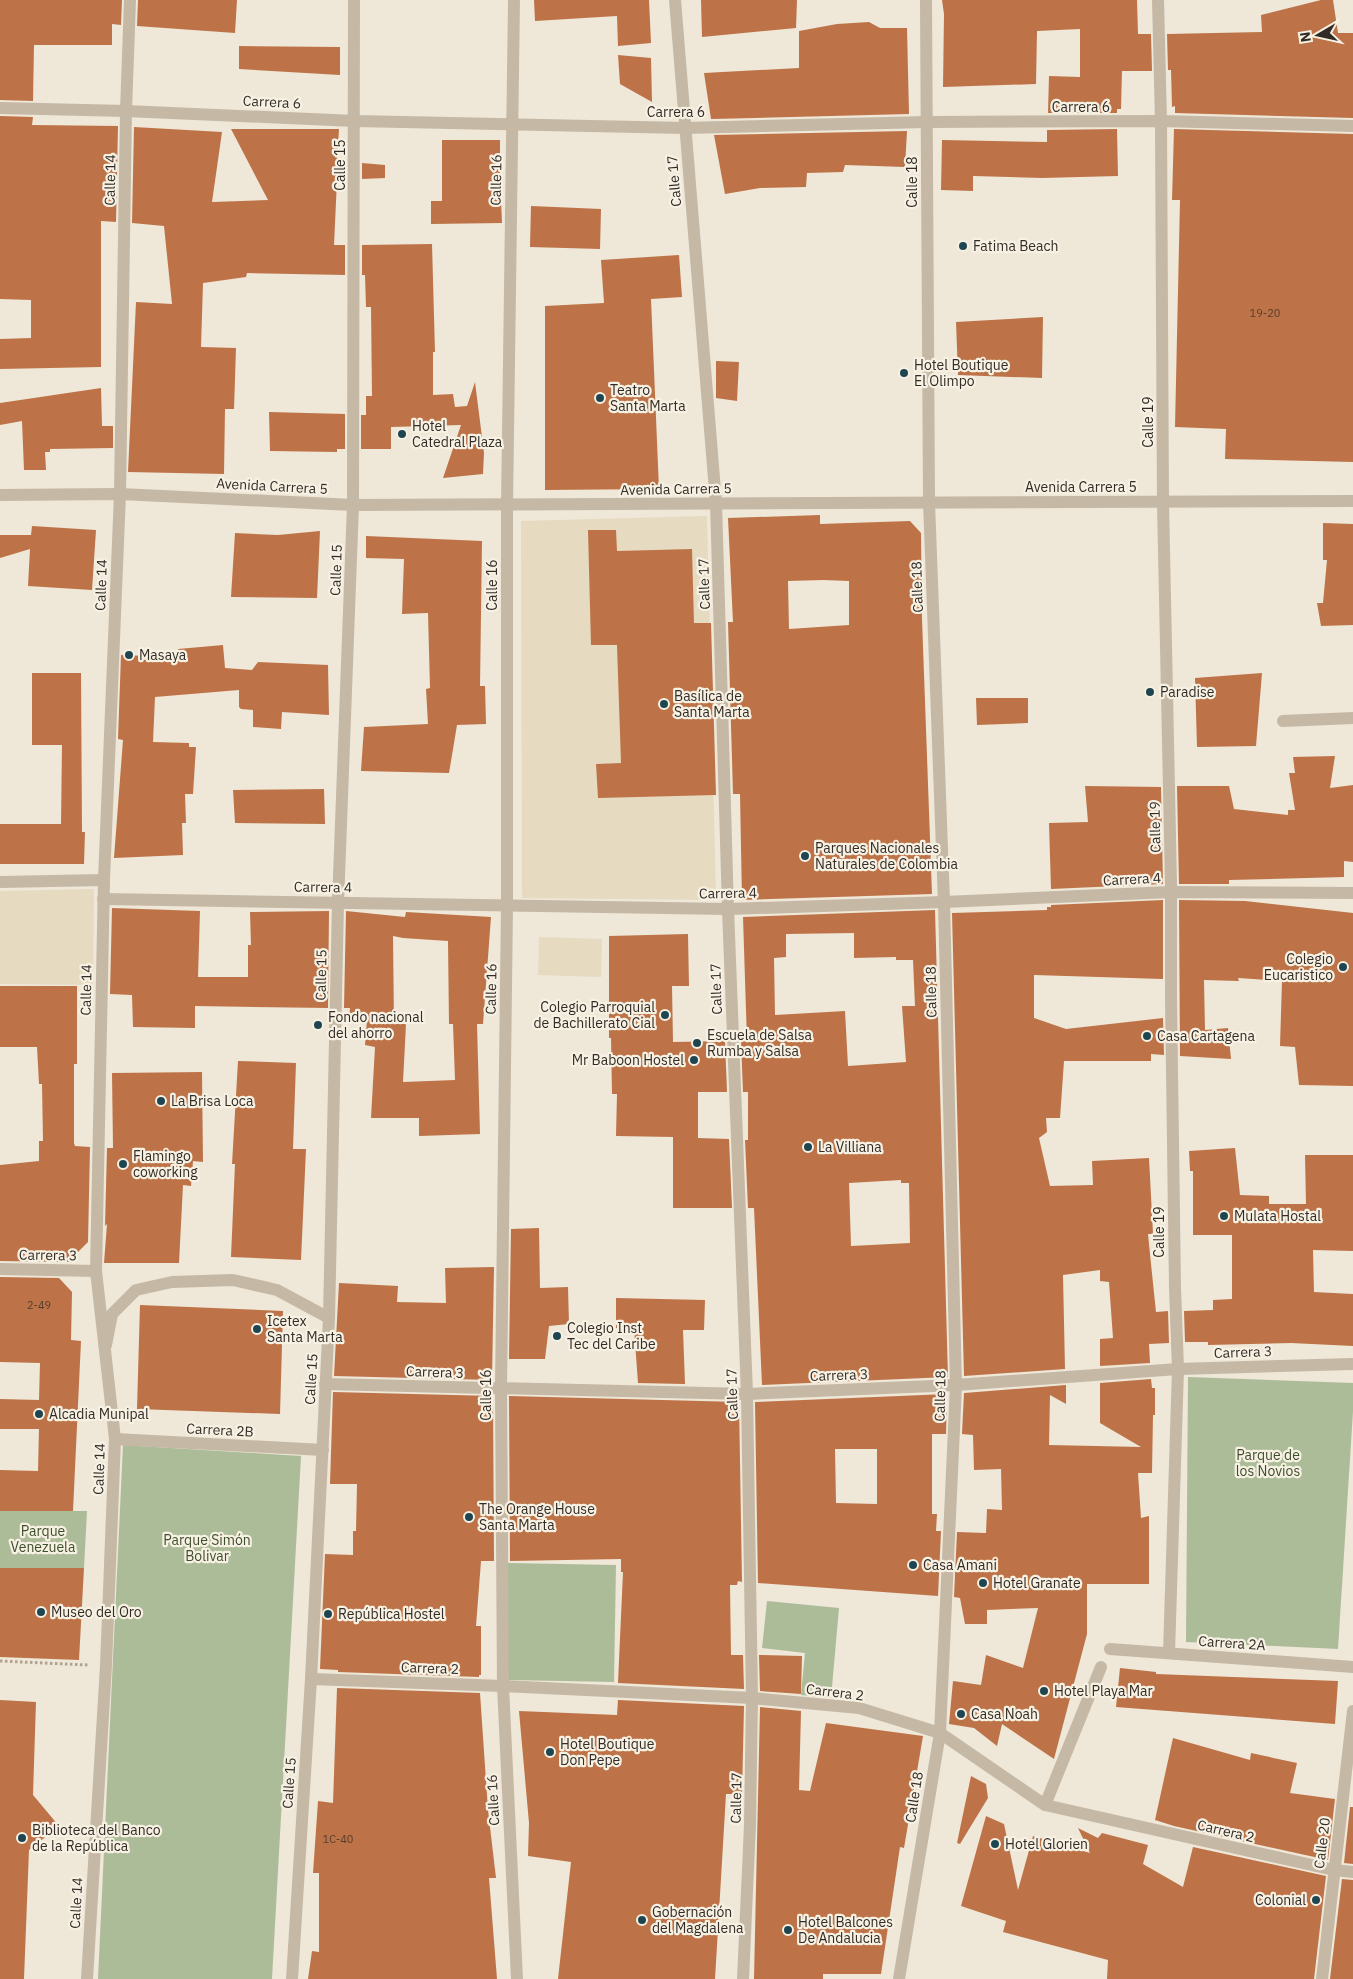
<svg xmlns="http://www.w3.org/2000/svg" width="1353" height="1979" viewBox="0 0 1353 1979" font-family="'IBM Plex Sans',sans-serif">
<style>
.green{fill:#acbc99}
.plaza{fill:#e6dac0}
.building{fill:#bd7347;fill-rule:evenodd}
.lines{fill:none;stroke-linecap:round;stroke-linejoin:round}
.path{stroke:#b1a28f;stroke-width:3;stroke-dasharray:2.5 2.5;stroke-linecap:butt}
.service{stroke:#c5b8a5;stroke-width:12}
.pedestrian{stroke:#c5b8a5;stroke-width:12}
.minor{stroke:#c5b8a5;stroke-width:12}
.tertiary{stroke:#c5b8a5;stroke-width:12}
.poi-dot{fill:#1f4650;stroke:#f7f1e3;stroke-width:2}
.labels{text-anchor:middle;dominant-baseline:central;stroke-width:4.5;stroke-linejoin:round;paint-order:stroke}
.number-label{font-size:11px;fill:#553d2e}
.street-label{font-size:14px;fill:#322b26;stroke:#f7f1e3}
.poi-label{font-size:14px;fill:#322b26;stroke:#f7f1e3;text-anchor:start}
.park-label{font-size:14px;fill:#3d4e2b;stroke:#f7f1e3}
</style>
<rect width="100%" height="100%" fill="#efe7d8"/>
<g class="green">
<polygon points="1188,1377 1353,1383 1353,1411 1338,1649 1186,1642"/>
<polygon points="123,1445 301,1456 272,1979 98,1979"/>
<polygon points="0,1511 87,1511 84,1568 0,1568"/>
<polygon points="508,1563 616,1565 614,1682 506,1680"/>
<polygon points="767,1601 839,1608 831,1698 801,1695 805,1653 762,1648"/>
</g>
<g class="plaza">
<polygon points="707,516 716,900 522,898 521,521"/>
<polygon points="94,889 93,985 0,984 0,891"/>
<polygon points="539,937 602,939 601,977 538,975"/>
</g>
<g class="building">
<polygon points="0,0 122,0 121,25 112,24 112,45 34,45 33,101 0,100"/>
<polygon points="138,0 237,0 235,33 137,26"/>
<polygon points="534,0 649,0 651,43 618,46 617,16 535,21"/>
<polygon points="701,0 797,0 796,28 702,37"/>
<polygon points="942,0 1137,0 1138,34 1151,34 1152,71 1122,71 1121,109 1117,109 1117,113 1048,113 1049,76 1080,77 1080,29 1037,31 1036,84 943,87 944,14"/>
<polygon points="1321,0 1333,0 1338,33 1353,33 1353,118 1175,113 1175,106 1172,107 1171,70 1168,70 1167,34 1262,32 1261,15"/>
<polygon points="869,22 880,28 907,28 909,114 711,119 704,73 799,68 799,31 837,24"/>
<polygon points="239,46 340,47 340,75 239,69"/>
<polygon points="618,55 651,58 652,102 620,84"/>
<polygon points="0,116 33,117 32,125 118,126 116,222 101,221 101,367 0,369 0,339 31,338 31,300 0,299"/>
<polygon points="134,127 222,132 212,202 268,200 231,129 339,129 337,162 346,162 346,180 337,180 334,245 345,245 345,275 247,273 246,277 203,283 201,347 236,348 234,409 225,409 224,474 128,472 136,302 172,304 164,226 132,223"/>
<polygon points="1117,129 1118,176 1042,178 973,176 973,191 941,190 942,140 1047,142 1047,130"/>
<polygon points="1174,129 1353,134 1353,462 1225,459 1226,429 1175,427 1180,200 1172,200"/>
<polygon points="907,131 905,167 845,165 843,172 807,173 806,187 760,188 725,194 714,135"/>
<polygon points="442,140 500,140 500,200 501,200 502,223 431,224 431,201 442,201"/>
<polygon points="362,163 385,165 385,178 362,179"/>
<polygon points="531,206 601,209 600,249 530,247"/>
<polygon points="432,244 435,352 433,352 433,395 453,394 455,407 467,406 475,382 484,453 483,474 443,478 461,425 391,427 391,449 361,449 361,415 366,415 366,396 372,396 371,307 366,307 365,275 362,275 362,245"/>
<polygon points="679,255 682,297 651,299 659,489 545,490 545,306 604,303 601,260"/>
<polygon points="1043,317 1042,378 958,375 956,322"/>
<polygon points="716,361 739,362 737,401 716,398"/>
<polygon points="101,388 102,426 113,426 113,448 50,449 50,452 45,452 46,470 24,470 22,421 0,425 0,403"/>
<polygon points="269,412 345,414 345,449 337,449 337,452 270,451"/>
<path d="M820,515V524L910,521L921,533L922,619L932,894L742,900L740,794H733L728,622H733L728,518ZM823,580L849,581V625L789,629L788,581Z"/>
<polygon points="1323,523 1353,524 1353,625 1321,626 1317,603 1323,603 1327,560 1323,560"/>
<polygon points="32,526 96,530 92,590 28,586 30,549 0,558 0,535 31,535"/>
<polygon points="588,530 616,530 617,551 692,549 694,623 711,623 716,795 598,798 596,764 621,763 617,645 591,645"/>
<polygon points="320,531 317,598 231,597 235,533 278,535"/>
<polygon points="366,536 482,541 480,686 485,686 486,724 457,725 449,773 361,771 364,727 428,724 426,689 430,688 428,613 402,614 404,559 366,558"/>
<polygon points="223,645 225,668 252,670 258,662 328,665 329,715 282,712 281,729 253,727 253,710 241,709 239,707 239,690 155,697 153,742 189,743 189,747 196,747 193,794 185,794 186,823 182,823 183,855 114,858 123,740 118,739 121,655 178,657 178,649"/>
<polygon points="32,673 81,673 82,832 85,832 84,864 0,864 0,824 61,824 62,745 32,745"/>
<polygon points="1262,673 1256,746 1197,747 1195,678"/>
<polygon points="976,698 1028,698 1028,723 977,725"/>
<polygon points="1335,756 1330,788 1353,785 1353,862 1344,861 1344,877 1229,880 1229,884 1179,884 1177,786 1229,786 1234,809 1288,815 1288,810 1295,810 1289,773 1295,773 1293,757"/>
<polygon points="1085,786 1161,787 1163,884 1051,889 1049,823 1088,822"/>
<polygon points="324,789 325,824 235,823 233,790"/>
<polygon points="1163,900 1163,979 1034,975 1034,1018 1066,1029 1163,1018 1164,1055 1151,1054 1151,1061 1064,1061 1060,1118 1046,1118 1047,1132 1039,1138 1050,1186 1093,1185 1092,1161 1149,1158 1153,1234 1148,1234 1151,1264 1156,1312 1168,1311 1169,1343 1149,1344 1150,1363 1100,1366 1100,1339 1113,1338 1109,1282 1100,1281 1100,1270 1063,1275 1065,1369 964,1376 952,913 1047,910 1047,907 1051,907 1051,905"/>
<polygon points="1179,900 1245,901 1353,913 1353,1086 1299,1085 1295,1047 1280,1046 1282,981 1238,978 1239,981 1204,980 1205,1030 1228,1028 1231,1059 1180,1056"/>
<polygon points="112,908 200,911 198,977 248,977 248,945 251,945 250,912 329,911 328,1008 195,1006 195,1028 133,1027 132,995 110,994"/>
<path d="M935,910L948,1377L762,1385L754,1208H748L745,1140H748V1092H743L741,1041H747L743,917ZM854,933V958L896,957V960H913L915,1006H902L906,1062L848,1066L845,1011L775,1015L774,958L786,957V934ZM901,1180V1183H909L910,1243L851,1246L849,1183Z"/>
<path d="M346,911L405,917L406,912L491,917L483,1024H477L480,1134L419,1136V1118H371L375,1047L365,1045L367,1020H349L350,1008H344ZM393,936L403,938L448,941L449,1024H453L455,1080L403,1082L406,1024H394Z"/>
<polygon points="688,934 689,986 672,986 673,1042 725,1041 727,1092 698,1092 698,1138 729,1139 732,1208 673,1208 673,1137 616,1136 617,1094 612,1094 611,1038 609,1038 609,936"/>
<polygon points="0,986 77,986 77,1064 74,1064 74,1143 75,1146 90,1147 88,1242 68,1262 0,1261 0,1165 39,1161 39,1141 43,1141 42,1084 39,1084 37,1047 0,1047"/>
<polygon points="238,1061 296,1063 293,1149 306,1149 301,1260 231,1257 235,1164 232,1164"/>
<polygon points="202,1072 203,1162 193,1161 191,1186 183,1185 179,1263 104,1263 107,1224 105,1226 107,1148 113,1148 112,1073"/>
<polygon points="1235,1148 1240,1195 1269,1196 1269,1204 1306,1204 1305,1155 1353,1155 1353,1251 1313,1250 1314,1292 1353,1294 1353,1346 1291,1343 1208,1345 1208,1342 1185,1342 1184,1311 1213,1310 1213,1300 1232,1299 1232,1235 1193,1235 1193,1171 1190,1171 1189,1151"/>
<polygon points="539,1228 540,1288 568,1287 569,1324 549,1326 545,1359 509,1359 511,1229"/>
<polygon points="494,1267 492,1380 334,1376 339,1283 398,1286 397,1302 446,1303 445,1268"/>
<polygon points="0,1277 59,1278 72,1292 71,1340 81,1341 73,1511 0,1511 0,1470 38,1471 39,1429 0,1429 0,1399 39,1400 40,1363 0,1362"/>
<polygon points="616,1298 705,1300 704,1330 683,1330 685,1384 638,1383 634,1328 616,1328"/>
<polygon points="140,1305 283,1311 280,1414 137,1409"/>
<polygon points="1151,1379 1152,1388 1155,1388 1155,1415 1153,1415 1152,1473 1138,1473 1141,1518 1149,1516 1149,1584 1087,1584 1087,1634 1054,1759 1002,1724 997,1746 974,1728 949,1724 953,1681 981,1685 986,1655 1023,1668 1038,1608 987,1610 987,1624 965,1624 960,1598 954,1597 957,1532 986,1533 987,1509 1002,1510 1001,1469 974,1470 973,1435 962,1434 964,1393 1066,1385 1066,1404 1050,1395 1049,1445 1141,1447 1100,1423 1100,1383"/>
<polygon points="333,1392 493,1396 494,1561 481,1561 476,1626 481,1626 481,1675 479,1675 479,1677 338,1672 338,1670 320,1669 325,1554 353,1555 353,1531 356,1531 357,1484 330,1484"/>
<path d="M947,1394L946,1434H932V1514H937L936,1531H941L938,1596L758,1583L755,1402ZM835,1449H877V1504L836,1503Z"/>
<polygon points="509,1396 739,1402 742,1582 738,1581 737,1585 730,1585 731,1655 743,1655 744,1689 618,1683 623,1572 621,1572 621,1559 510,1561"/>
<polygon points="0,1568 84,1568 79,1660 0,1657"/>
<polygon points="759,1655 802,1656 801,1694 760,1691"/>
<polygon points="1120,1668 1156,1672 1156,1674 1338,1681 1335,1724 1116,1707"/>
<polygon points="337,1688 480,1693 488,1810 496,1878 489,1878 497,1979 308,1979 312,1951 319,1952 319,1873 313,1873 318,1801 333,1803"/>
<polygon points="0,1700 36,1702 33,1795 59,1826 29,1850 24,1979 0,1979"/>
<polygon points="618,1700 744,1706 742,1794 726,1794 715,1979 558,1979 571,1862 528,1856 529,1823 519,1711 617,1715"/>
<polygon points="760,1707 801,1711 799,1790 810,1791 826,1723 923,1736 904,1848 900,1847 881,1974 823,1974 823,1979 754,1979"/>
<polygon points="1173,1738 1250,1760 1251,1753 1297,1763 1290,1793 1335,1799 1328,1860 1174,1826 1155,1820"/>
<polygon points="971,1776 986,1784 988,1798 960,1844 957,1843"/>
<polygon points="1350,1807 1353,1807 1353,1864 1344,1863"/>
<polygon points="986,1816 1004,1824 1018,1890 1033,1836 1090,1853 1078,1828 1098,1838 1102,1833 1148,1845 1143,1864 1183,1887 1193,1847 1326,1876 1314,1979 1107,1979 1108,1960 1003,1932 1006,1921 961,1906"/>
<polygon points="1342,1879 1353,1880 1353,1979 1330,1979"/>
</g>
<g class="lines">
<polyline class="path" points="0,1661 88,1665"/>
<g class="service">
<polyline points="1283,721 1353,718"/>
<polyline points="0,882 104,880"/>
</g>
<g class="pedestrian">
<polyline points="1158,0 1161,121 1163,502 1171,885 1171,998 1175,1288 1178,1369 1169,1653"/>
<polyline points="103,899 728,909"/>
<polyline points="0,1269 96,1271"/>
<polyline points="325,1384 747,1394 956,1385 1178,1369 1353,1364"/>
<polyline points="115,1439 323,1450"/>
<polyline points="1110,1649 1353,1667"/>
<polyline points="1045,1805 1101,1667"/>
</g>
<g class="minor">
<polyline points="514,0 507,506 507,906 501,1388 503,1686 517,1979"/>
<polyline points="675,0 716,503 728,909 747,1394 752,1698 750,1825 743,1979"/>
<polyline points="0,108 126,111 355,121 685,128 927,122 1161,121 1353,126"/>
<polyline points="728,909 944,902 1171,892 1353,893"/>
<polyline points="106,1345 112,1314 136,1290 172,1282 233,1280 277,1290 329,1318"/>
<polyline points="311,1679 503,1686 752,1698 859,1708 940,1733 1045,1805 1334,1870 1353,1872"/>
<polyline points="899,1979 940,1733 956,1385 944,902 929,502 926,0"/>
<polyline points="1322,1979 1353,1711"/>
</g>
<g class="tertiary">
<polyline points="0,495 120,494 353,505 1353,501"/>
<polyline points="87,1979 106,1666 115,1439 96,1271 104,880 120,494 126,111 130,0"/>
<polyline points="292,1979 311,1679 329,1318 338,903 353,505 354,0"/>
</g>
</g>
<g class="poi-dot">
<circle cx="963" cy="246" r="5"/>
<circle cx="904" cy="373" r="5"/>
<circle cx="600" cy="398" r="5"/>
<circle cx="402" cy="434" r="5"/>
<circle cx="129" cy="655" r="5"/>
<circle cx="1150" cy="692" r="5"/>
<circle cx="664" cy="704" r="5"/>
<circle cx="805" cy="856" r="5"/>
<circle cx="1343" cy="967" r="5"/>
<circle cx="665" cy="1015" r="5"/>
<circle cx="318" cy="1025" r="5"/>
<circle cx="1147" cy="1036" r="5"/>
<circle cx="697" cy="1043" r="5"/>
<circle cx="694" cy="1060" r="5"/>
<circle cx="161" cy="1101" r="5"/>
<circle cx="808" cy="1147" r="5"/>
<circle cx="123" cy="1164" r="5"/>
<circle cx="1224" cy="1216" r="5"/>
<circle cx="257" cy="1329" r="5"/>
<circle cx="557" cy="1336" r="5"/>
<circle cx="39" cy="1414" r="5"/>
<circle cx="469" cy="1517" r="5"/>
<circle cx="913" cy="1565" r="5"/>
<circle cx="983" cy="1583" r="5"/>
<circle cx="41" cy="1612" r="5"/>
<circle cx="328" cy="1614" r="5"/>
<circle cx="1044" cy="1691" r="5"/>
<circle cx="961" cy="1714" r="5"/>
<circle cx="550" cy="1752" r="5"/>
<circle cx="22" cy="1838" r="5"/>
<circle cx="995" cy="1844" r="5"/>
<circle cx="1316" cy="1900" r="5"/>
<circle cx="642" cy="1920" r="5"/>
<circle cx="788" cy="1930" r="5"/>
</g>
<g class="labels">
<g class="number-label">
<text x="1265" y="313">19-20</text>
<text x="39" y="1305">2-49</text>
<text x="338" y="1839">1C-40</text>
</g>
<g class="street-label">
<text transform="translate(272 102) rotate(3)">Carrera 6</text>
<text x="1081" y="107">Carrera 6</text>
<text x="676" y="112">Carrera 6</text>
<text transform="translate(340 165) rotate(-90)">Calle 15</text>
<text transform="translate(110 180) rotate(-89)">Calle 14</text>
<text transform="translate(496 180) rotate(-89)">Calle 16</text>
<text transform="translate(674 181) rotate(-95)">Calle 17</text>
<text transform="translate(912 182) rotate(-90)">Calle 18</text>
<text transform="translate(1148 422) rotate(-90)">Calle 19</text>
<text transform="translate(272 486) rotate(3)">Avenida Carrera 5</text>
<text x="1081" y="487">Avenida Carrera 5</text>
<text transform="translate(676 489) rotate(-1)">Avenida Carrera 5</text>
<text transform="translate(336 570) rotate(-88)">Calle 15</text>
<text transform="translate(704 584) rotate(-92)">Calle 17</text>
<text transform="translate(101 585) rotate(-88)">Calle 14</text>
<text transform="translate(492 585) rotate(-90)">Calle 16</text>
<text transform="translate(917 587) rotate(-92)">Calle 18</text>
<text transform="translate(1155 827) rotate(-91)">Calle 19</text>
<text transform="translate(1132 879) rotate(-3)">Carrera 4</text>
<text transform="translate(323 887) rotate(1)">Carrera 4</text>
<text transform="translate(728 893) rotate(-1)">Carrera 4</text>
<text transform="translate(321 975) rotate(-89)">Calle 15</text>
<text transform="translate(491 989) rotate(-89)">Calle 16</text>
<text transform="translate(716 989) rotate(-92)">Calle 17</text>
<text transform="translate(86 990) rotate(-89)">Calle 14</text>
<text transform="translate(931 992) rotate(-91)">Calle 18</text>
<text transform="translate(1159 1232) rotate(-90)">Calle 19</text>
<text transform="translate(48 1255) rotate(1)">Carrera 3</text>
<text transform="translate(1243 1352) rotate(-2)">Carrera 3</text>
<text transform="translate(435 1372) rotate(2)">Carrera 3</text>
<text transform="translate(839 1375) rotate(-2)">Carrera 3</text>
<text transform="translate(311 1379) rotate(-87)">Calle 15</text>
<text transform="translate(732 1394) rotate(-92)">Calle 17</text>
<text transform="translate(486 1395) rotate(-90)">Calle 16</text>
<text transform="translate(940 1396) rotate(-89)">Calle 18</text>
<text transform="translate(220 1430) rotate(3)">Carrera 2B</text>
<text transform="translate(99 1469) rotate(-88)">Calle 14</text>
<text transform="translate(1232 1643) rotate(4)">Carrera 2A</text>
<text transform="translate(430 1668) rotate(2)">Carrera 2</text>
<text transform="translate(835 1692) rotate(7)">Carrera 2</text>
<text transform="translate(289 1783) rotate(-86)">Calle 15</text>
<text transform="translate(914 1797) rotate(-81)">Calle 18</text>
<text transform="translate(736 1798) rotate(-89)">Calle 17</text>
<text transform="translate(493 1800) rotate(-93)">Calle 16</text>
<text transform="translate(1226 1831) rotate(13)">Carrera 2</text>
<text transform="translate(1322 1843) rotate(-83)">Calle 20</text>
<text transform="translate(76 1903) rotate(-87)">Calle 14</text>
</g>
<g class="poi-label">
<text x="973" y="246">Fatima Beach</text>
<text x="914" y="365">Hotel Boutique<tspan x="914" dy="16">El Olimpo</tspan></text>
<text x="610" y="390">Teatro<tspan x="610" dy="16">Santa Marta</tspan></text>
<text x="412" y="426">Hotel<tspan x="412" dy="16">Catedral Plaza</tspan></text>
<text x="139" y="655">Masaya</text>
<text x="1160" y="692">Paradise</text>
<text x="674" y="696">Basílica de<tspan x="674" dy="16">Santa Marta</tspan></text>
<text x="815" y="848">Parques Nacionales<tspan x="815" dy="16">Naturales de Colombia</tspan></text>
<text x="1333" y="959" text-anchor="end">Colegio<tspan x="1333" dy="16">Eucaristico</tspan></text>
<text x="655" y="1007" text-anchor="end">Colegio Parroquial<tspan x="655" dy="16">de Bachillerato Cial</tspan></text>
<text x="328" y="1017">Fondo nacional<tspan x="328" dy="16">del ahorro</tspan></text>
<text x="707" y="1035">Escuela de Salsa<tspan x="707" dy="16">Rumba y Salsa</tspan></text>
<text x="1157" y="1036">Casa Cartagena</text>
<text x="684" y="1060" text-anchor="end">Mr Baboon Hostel</text>
<text x="171" y="1101">La Brisa Loca</text>
<text x="818" y="1147">La Villiana</text>
<text x="133" y="1156">Flamingo<tspan x="133" dy="16">coworking</tspan></text>
<text x="1234" y="1216">Mulata Hostal</text>
<text x="267" y="1321">Icetex<tspan x="267" dy="16">Santa Marta</tspan></text>
<text x="567" y="1328">Colegio Inst<tspan x="567" dy="16">Tec del Caribe</tspan></text>
<text x="49" y="1414">Alcadia Munipal</text>
<text x="479" y="1509">The Orange House<tspan x="479" dy="16">Santa Marta</tspan></text>
<text x="923" y="1565">Casa Amani</text>
<text x="993" y="1583">Hotel Granate</text>
<text x="51" y="1612">Museo del Oro</text>
<text x="338" y="1614">República Hostel</text>
<text x="1054" y="1691">Hotel Playa Mar</text>
<text x="971" y="1714">Casa Noah</text>
<text x="560" y="1744">Hotel Boutique<tspan x="560" dy="16">Don Pepe</tspan></text>
<text x="32" y="1830">Biblioteca del Banco<tspan x="32" dy="16">de la República</tspan></text>
<text x="1005" y="1844">Hotel Glorien</text>
<text x="1306" y="1900" text-anchor="end">Colonial</text>
<text x="652" y="1912">Gobernación<tspan x="652" dy="16">del Magdalena</tspan></text>
<text x="798" y="1922">Hotel Balcones<tspan x="798" dy="16">De Andalucia</tspan></text>
</g>
<g class="park-label">
<text x="1268" y="1455">Parque de<tspan x="1268" dy="16">los Novios</tspan></text>
<text x="43" y="1531">Parque<tspan x="43" dy="16">Venezuela</tspan></text>
<text x="207" y="1540">Parque Simón<tspan x="207" dy="16">Bolivar</tspan></text>
</g>
</g>
<g transform="translate(1318 35) rotate(261)" stroke="#f7f1e3" stroke-width="4" paint-order="stroke">
<path d="M0-4L9 19L0 12L-9 19Z" fill="#322b26"/>
<text y="-8" font-size="14" font-weight="bold" text-anchor="middle" fill="#322b26">N</text>
</g>
</svg>
